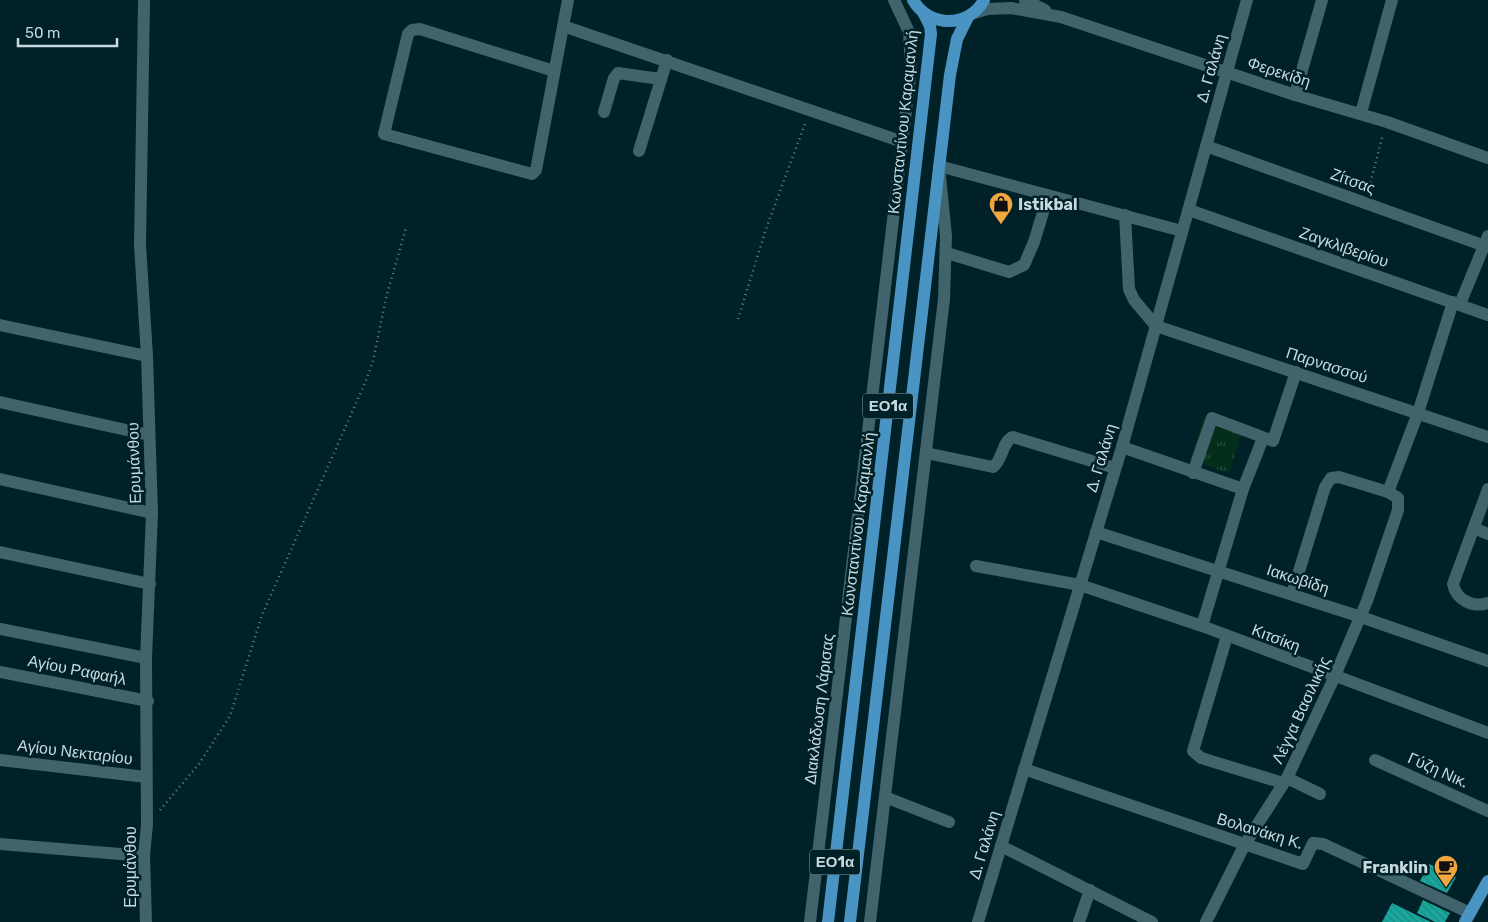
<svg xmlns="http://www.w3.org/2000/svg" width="1488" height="922" viewBox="0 0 1488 922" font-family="Rubik,sans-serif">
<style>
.grass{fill:url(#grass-tufts)}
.building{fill:url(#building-back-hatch)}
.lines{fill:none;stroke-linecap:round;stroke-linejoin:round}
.path{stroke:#688288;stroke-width:2.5;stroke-dasharray:1 4;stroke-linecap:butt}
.minor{stroke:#40636c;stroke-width:12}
.major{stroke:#4a94c4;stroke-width:12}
.labels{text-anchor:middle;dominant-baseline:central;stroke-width:5;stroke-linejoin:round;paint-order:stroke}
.shield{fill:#002128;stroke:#8ba2a7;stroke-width:1}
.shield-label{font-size:15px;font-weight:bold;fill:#c6d9de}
.street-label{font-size:16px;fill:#c6d9de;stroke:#002128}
.poi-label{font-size:16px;font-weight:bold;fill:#c6d9de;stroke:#002128;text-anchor:start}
</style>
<defs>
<pattern id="grass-tufts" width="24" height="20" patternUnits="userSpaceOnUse" patternTransform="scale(1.25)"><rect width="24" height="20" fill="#032f1a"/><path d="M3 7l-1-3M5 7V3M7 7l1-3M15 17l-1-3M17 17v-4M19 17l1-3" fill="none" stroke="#264d3b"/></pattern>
<pattern id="building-back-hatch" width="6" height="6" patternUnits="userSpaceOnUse" patternTransform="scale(1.25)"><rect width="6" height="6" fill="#17a79c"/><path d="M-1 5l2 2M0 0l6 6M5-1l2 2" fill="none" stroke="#228881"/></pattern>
</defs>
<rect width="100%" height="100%" fill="#002128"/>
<polygon class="grass" points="1204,417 1243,430 1229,473 1190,460"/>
<g class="building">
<polygon points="1429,864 1456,877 1447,893 1420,881"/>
<polygon points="1423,900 1450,913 1445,922 1435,922 1417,913"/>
<polygon points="1392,903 1431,922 1382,922"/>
</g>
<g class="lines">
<g class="path">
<polyline points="1368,192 1383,134"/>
<polyline points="738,319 766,229 806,121"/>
<polyline points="160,810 199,764 230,716 262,615 365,383 373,361 386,298 406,228"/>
</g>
<g class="minor">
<polyline points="1025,0 1045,10"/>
<polyline points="144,2 140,245 147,356 152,513 146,658 147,824 144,856 146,922"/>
<polyline points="974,13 988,9 1011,8 1061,17 1295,95 1387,122 1488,158"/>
<polyline points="563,26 903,142"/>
<polyline points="554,71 420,29 412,30 408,34 384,134 532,174 536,170 568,0"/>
<polyline points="1295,95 1322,0"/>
<polyline points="604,112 614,78 618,73 660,79"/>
<polyline points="1361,113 1392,0"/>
<polyline points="1206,146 1488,247"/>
<polyline points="639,151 667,60"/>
<polyline points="1189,210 1488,315"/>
<polyline points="1125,215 1129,289 1134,300 1156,326 1488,437"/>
<polyline points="947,253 1009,272 1024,265 1034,242 1048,196"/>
<polyline points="1460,304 1488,236"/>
<polyline points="0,325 147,356"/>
<polyline points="0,402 149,435"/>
<polyline points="1122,447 1243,489"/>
<path d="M926,453L993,467C1003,460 1002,441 1013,437L1115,468"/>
<polyline points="1193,473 1212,418 1273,441 1296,372"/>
<polyline points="0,479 152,513"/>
<path d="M1488,489L1453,584C1456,600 1473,608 1488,603"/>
<polyline points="1388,492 1418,413 1453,302"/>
<polyline points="1474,528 1488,534"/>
<polyline points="1096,532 1361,617 1488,661"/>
<polyline points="0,552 150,584"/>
<polyline points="976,566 1080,585 1202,626 1488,733"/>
<polyline points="1202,626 1243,489 1263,438"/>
<polyline points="0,629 146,658"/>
<polyline points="1227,636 1193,751 1201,758 1283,783"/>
<polyline points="0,672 148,701"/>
<polyline points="0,760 146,777"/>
<polyline points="1375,760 1488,811"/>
<polyline points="1024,769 1303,864 1313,843 1323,844 1470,913"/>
<polyline points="1287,778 1320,794"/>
<polyline points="885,797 949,822"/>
<polyline points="0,844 144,856"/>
<polyline points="1001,846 1152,922"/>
<polyline points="810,922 911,68 909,32 894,0"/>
<polyline points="870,922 944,299 946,236 939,166 1182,231"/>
<polyline points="978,922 1122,447 1247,0"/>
<polyline points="1079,922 1090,890"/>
<polyline points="1206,922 1245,844 1287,778 1334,678 1367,601 1398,510 1398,498 1388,492 1339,477 1331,478 1325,487 1292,594"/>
</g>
<g class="major">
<path d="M913,0C929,28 969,28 984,0"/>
<polyline points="828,922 931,34 930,26 923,12"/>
<polyline points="850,922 950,75 957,39 968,17"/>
<polyline points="1465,922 1488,881"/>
</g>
</g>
<defs>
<symbol id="shop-pin" viewBox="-11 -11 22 30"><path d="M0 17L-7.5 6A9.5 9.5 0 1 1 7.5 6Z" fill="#f0a73e" stroke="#002128"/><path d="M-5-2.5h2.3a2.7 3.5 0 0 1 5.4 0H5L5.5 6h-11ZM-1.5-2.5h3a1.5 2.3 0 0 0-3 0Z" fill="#111"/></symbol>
<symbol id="cafe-pin" viewBox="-11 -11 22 30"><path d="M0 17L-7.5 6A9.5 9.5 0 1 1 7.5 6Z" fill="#f0a73e" stroke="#002128"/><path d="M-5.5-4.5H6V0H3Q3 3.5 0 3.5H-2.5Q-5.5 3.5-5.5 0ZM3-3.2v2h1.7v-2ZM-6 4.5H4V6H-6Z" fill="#111"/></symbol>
</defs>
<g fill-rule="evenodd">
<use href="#shop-pin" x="987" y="190" width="28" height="38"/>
<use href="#cafe-pin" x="1432" y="853" width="28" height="38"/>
</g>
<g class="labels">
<g class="shield">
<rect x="863" y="393.5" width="50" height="25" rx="4"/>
<rect x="810" y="849.5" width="50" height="25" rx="4"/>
</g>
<g class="shield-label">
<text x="888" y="406">ΕΟ1α</text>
<text x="835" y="862">ΕΟ1α</text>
</g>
<g class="street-label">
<text transform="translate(1211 68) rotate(-74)">Δ. Γαλάνη</text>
<text transform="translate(1279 72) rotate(18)">Φερεκίδη</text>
<text transform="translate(903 122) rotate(-84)">Κωνσταντίνου Καραμανλή</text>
<text transform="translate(1353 181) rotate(20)">Ζίτσας</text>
<text transform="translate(1344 247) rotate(19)">Ζαγκλιβερίου</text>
<text transform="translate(1327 365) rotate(18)">Παρνασσού</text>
<text transform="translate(1101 458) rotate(-73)">Δ. Γαλάνη</text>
<text transform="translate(134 463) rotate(-92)">Ερυμάνθου</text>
<text transform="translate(858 524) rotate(-83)">Κωνσταντίνου Καραμανλή</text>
<text transform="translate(1298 579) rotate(18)">Ιακωβίδη</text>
<text transform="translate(1276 638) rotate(21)">Κιτσίκη</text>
<text transform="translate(77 670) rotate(11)">Αγίου Ραφαήλ</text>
<text transform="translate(819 709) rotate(-83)">Διακλάδωση Λάρισας</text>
<text transform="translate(1301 710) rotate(-65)">Λέγγα Βασιλικής</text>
<text transform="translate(75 752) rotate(7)">Αγίου Νεκταρίου</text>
<text transform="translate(1438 770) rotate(24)">Γύζη Νικ.</text>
<text transform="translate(1260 831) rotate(17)">Βολανάκη Κ.</text>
<text transform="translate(984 845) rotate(-73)">Δ. Γαλάνη</text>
<text transform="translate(130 867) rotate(-90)">Ερυμάνθου</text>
</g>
<g class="poi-label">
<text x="1018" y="204">Istikbal</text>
<text x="1428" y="867" text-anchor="end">Franklin</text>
</g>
</g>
<path d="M18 38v8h99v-8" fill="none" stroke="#c6d9de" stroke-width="2.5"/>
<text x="25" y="38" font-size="15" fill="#c6d9de" stroke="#002128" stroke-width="4" paint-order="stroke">50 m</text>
</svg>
